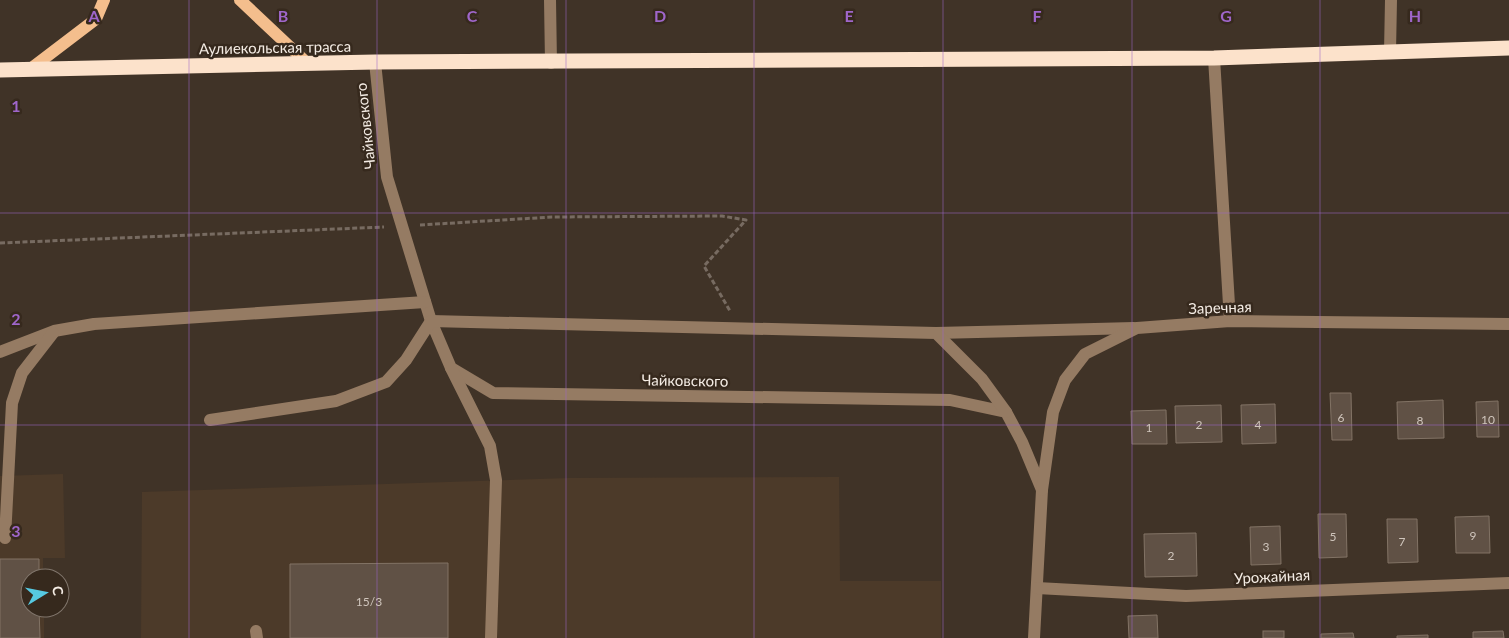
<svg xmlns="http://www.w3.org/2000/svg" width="1509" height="638" viewBox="0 0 1509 638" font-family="Lato,sans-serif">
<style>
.built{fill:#4c3a29}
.building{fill:#605145;stroke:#827365}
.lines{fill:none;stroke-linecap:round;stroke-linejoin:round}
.path{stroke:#776b61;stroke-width:3;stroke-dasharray:5 2.5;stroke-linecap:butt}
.minor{stroke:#957b63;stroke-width:12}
.major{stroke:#f4be8d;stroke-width:12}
.highway{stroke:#fce2cb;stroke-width:15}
.grid{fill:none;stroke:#9f66ca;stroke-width:1;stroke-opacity:0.55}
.labels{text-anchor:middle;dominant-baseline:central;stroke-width:5;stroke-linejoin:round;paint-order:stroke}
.number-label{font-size:12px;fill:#cfc5bc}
.street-label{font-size:15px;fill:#f4ece4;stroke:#36291d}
.grid-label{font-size:16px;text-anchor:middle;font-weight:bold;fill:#9f66ca;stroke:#36291d;stroke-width:5;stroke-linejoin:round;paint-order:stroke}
</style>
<rect width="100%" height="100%" fill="#403327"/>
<g class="built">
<polygon points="63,474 65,558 43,558 43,578 30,578 30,608 44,608 44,638 0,638 0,476"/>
<polygon points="839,477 840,581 941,581 941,638 141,638 142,492 569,478"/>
</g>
<g class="building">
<polygon points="1330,393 1351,393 1352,440 1332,440"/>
<polygon points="1443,400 1444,438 1398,439 1397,402"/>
<polygon points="1498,401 1499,437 1477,437 1476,402"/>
<polygon points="1275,404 1276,443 1242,444 1241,405"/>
<polygon points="1221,405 1222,442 1176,443 1175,406"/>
<polygon points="1166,410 1167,444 1132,444 1131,411"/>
<polygon points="1318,514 1346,514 1347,557 1319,558"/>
<polygon points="1489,516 1490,553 1456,553 1455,517"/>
<polygon points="1387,519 1417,519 1418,562 1388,563"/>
<polygon points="1280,526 1281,564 1251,565 1250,527"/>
<polygon points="1196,533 1197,576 1145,577 1144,534"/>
<polygon points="0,559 39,559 39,578 30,578 30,608 39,608 40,638 0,638"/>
<polygon points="448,563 448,638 290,638 290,564"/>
<polygon points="1157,615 1158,638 1129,638 1128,616"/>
<rect x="1263" y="631" width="21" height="7"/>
<polygon points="1503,631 1504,638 1473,638 1473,632"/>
<polygon points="1353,633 1354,638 1321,638 1321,634"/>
<polygon points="1428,635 1428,638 1397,638 1397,636"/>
</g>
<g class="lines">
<g class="path">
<polyline points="420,225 552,217 722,216 746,220 704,266 730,311"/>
<polyline points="0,243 384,227"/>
</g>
<g class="minor">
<polyline points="550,0 551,63"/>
<polyline points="1390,52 1391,0"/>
<polyline points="1214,58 1230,321"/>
<polyline points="375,62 387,177 431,321 451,368 493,393 950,400 1006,412 1022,442 1042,490 1034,638"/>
<polyline points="936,333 1134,328"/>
<polyline points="0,352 54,331 94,324 425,302"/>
<polyline points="451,368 490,446 496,480 491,638"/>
<polyline points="210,420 336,401 386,382 406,360 431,321 936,333 982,379 1006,412"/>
<polyline points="1042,490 1053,412 1065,380 1085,354 1137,328 1230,321 1509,324"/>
<polyline points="5,538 12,403 22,373 53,333"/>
<polyline points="1037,588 1186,596 1509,583"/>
<polyline points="256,631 257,638"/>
</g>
<g class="major">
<polyline points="240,0 307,63"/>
<polyline points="29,70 96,19 104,0"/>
</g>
<polyline class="highway" points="0,70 375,62 1214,58 1509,48"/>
</g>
<path class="grid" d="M189,0V638M377,0V638M566,0V638M754,0V638M943,0V638M1132,0V638M1320,0V638M0,213H1509M0,425H1509"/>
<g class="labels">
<g class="number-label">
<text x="1341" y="417">6</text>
<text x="1488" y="419">10</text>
<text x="1420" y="420">8</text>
<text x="1199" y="424">2</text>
<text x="1258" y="424">4</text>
<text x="1149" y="427">1</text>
<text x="1473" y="535">9</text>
<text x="1333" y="536">5</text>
<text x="1402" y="541">7</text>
<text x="1266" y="546">3</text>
<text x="1171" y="555">2</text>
<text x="369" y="601">15/3</text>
</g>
<g class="street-label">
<text transform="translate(275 47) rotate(-1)">Аулиекольская трасса</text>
<text transform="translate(365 126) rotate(-96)">Чайковского</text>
<text transform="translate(1220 307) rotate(-2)">Заречная</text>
<text transform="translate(685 380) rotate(1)">Чайковского</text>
<text transform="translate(1272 576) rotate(-3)">Урожайная</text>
</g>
</g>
<g class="grid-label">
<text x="94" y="22">A</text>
<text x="283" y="22">B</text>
<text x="472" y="22">C</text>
<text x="660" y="22">D</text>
<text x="849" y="22">E</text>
<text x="1037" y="22">F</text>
<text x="1226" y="22">G</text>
<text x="1415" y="22">H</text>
<text x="16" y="112">1</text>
<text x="16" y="325">2</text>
<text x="16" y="537">3</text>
</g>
<g transform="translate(45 593) rotate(80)"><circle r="24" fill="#36291d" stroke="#82776d"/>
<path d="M0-4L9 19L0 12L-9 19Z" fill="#56c9e1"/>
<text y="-8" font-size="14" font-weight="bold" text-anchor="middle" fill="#f4ece4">С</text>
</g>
</svg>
